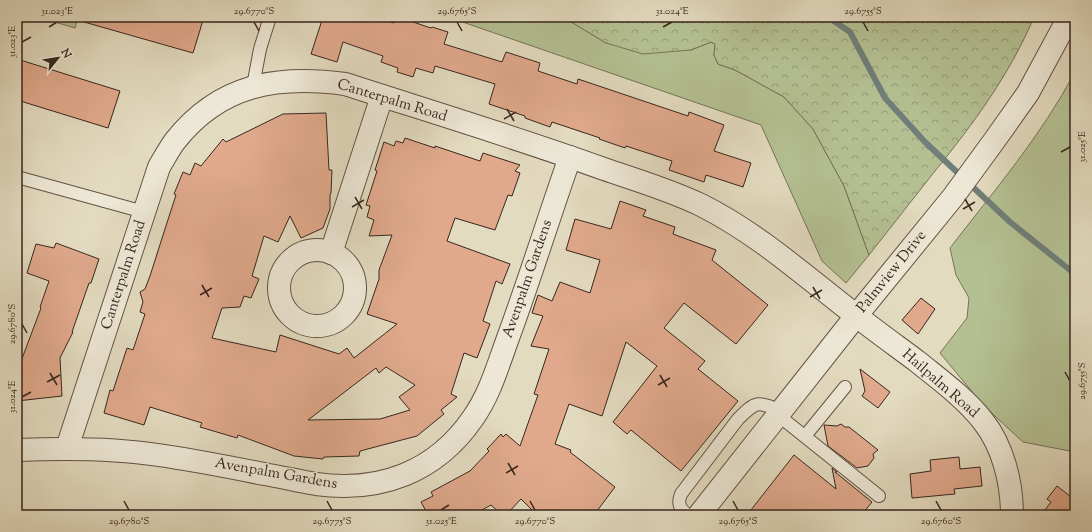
<svg xmlns="http://www.w3.org/2000/svg" width="1092" height="532" viewBox="0 0 1092 532" font-family="'Sorts Mill Goudy',serif">
<style>
.grass{fill:#b4c092;stroke:#767358}
.forest{fill:url(#forest-crowns);stroke:#767358}
.lines{fill:none;stroke-linecap:round;stroke-linejoin:round}
.stream{stroke:#707f79;stroke-width:6}
.building{fill:#e0a98c;stroke:#38261e;fill-rule:evenodd}
.service-casing{stroke:#635346;stroke-width:14}
.minor-casing{stroke:#635346;stroke-width:24}
.tertiary-casing{stroke:#635346;stroke-width:24}
.service{stroke:#ede8d6;stroke-width:12}
.minor{stroke:#ede8d6;stroke-width:22}
.tertiary{stroke:#ede8d6;stroke-width:22}
.ticks{fill:none;stroke:#38261e;stroke-width:1.5}
.labels{text-anchor:middle;dominant-baseline:central;stroke-width:3;stroke-linejoin:round;paint-order:stroke}
.street-label{font-size:15px;fill:#38261e;stroke:#ede8d6}
.neatline{fill:none;stroke:#38261e;stroke-width:1.5}
.ticks-label{font-size:10px;text-anchor:middle;fill:#38261e}
</style>
<defs>
<pattern id="forest-crowns" width="20" height="18" patternUnits="userSpaceOnUse"><rect width="20" height="18" fill="#b4c092"/><path d="M2 6a3 3 0 1 1 6 0M12 15a3 3 0 1 1 6 0" fill="none" stroke="#939c77"/></pattern>
</defs>
<rect width="100%" height="100%" fill="#e3dbc0"/>
<filter id="stains"><feTurbulence type="fractalNoise" baseFrequency=".005" numOctaves="4"/><feColorMatrix values="0 0 0 0 .2 0 0 0 0 .09 0 0 0 0 .02 0 0 0 .5 -.17"/></filter>
<radialGradient id="worn" r=".72"><stop offset=".6" stop-color="#630" stop-opacity="0"/><stop offset="1" stop-color="#630" stop-opacity=".3"/></radialGradient>
<g class="grass">
<polygon points="38,17 78,17 75,28"/>
<polygon points="448,17 563,17 606,43 691,50 711,42 715,44 714,55 718,64 735,70 784,97 813,129 844,186 869,255 846,283 822,261 761,125"/>
<path d="M1075,72V452L1023,442L983,405L940,353L967,318L969,298L956,275L950,248C994,191 1041,136 1075,72Z"/>
</g>
<path class="forest" d="M563,17H1034C1010,74 974,123 935,171C913,199 891,227 869,255L844,186L813,129L784,97L735,70L718,64L714,55L715,44L711,42L691,50L643,54L606,43Z"/>
<g class="lines">
<polyline class="stream" points="828,17 850,32 885,98 925,142 1010,222 1075,274"/>
</g>
<g class="building">
<polygon points="85,17 204,17 193,53 84,22"/>
<polygon points="323,17 376,17 394,23 396,17 398,17 431,28 432,27 448,32 444,44 502,62 506,52 540,63 538,71 577,84 578,79 688,116 689,112 724,125 714,151 751,163 743,187 706,175 704,182 669,170 672,161 626,146 625,148 599,139 600,138 552,122 550,127 525,118 525,116 489,104 495,84 435,66 433,73 416,68 413,77 397,72 398,68 381,62 383,56 343,42 337,62 311,54"/>
<polygon points="17,59 120,91 108,128 17,100"/>
<path d="M326,113L329,170H332L331,193L330,195V209L323,228L301,238L290,216L278,242L264,236L252,276L259,279L251,298L244,296L240,307L222,308L212,338L276,352L280,335L339,354L347,348L354,358L397,324L367,314L379,279V270L392,235L369,236L374,220L367,217L370,206L366,205L377,171L375,170L384,142L394,146L396,141L403,143L405,138L435,148V146L480,161L483,153L520,165L515,171L520,173L512,196L508,195L495,230L455,218L447,241L510,264L502,284L496,281L483,321L490,324L477,358L464,353L451,394L457,397L441,410L444,414L417,436L360,451L359,456L324,457L323,459L294,456L238,435L237,438L200,427L202,423L150,407L144,425L104,413L110,390L113,391L127,348L133,350L145,314L140,312L143,302L140,292L145,289L150,276L164,232L176,195L174,194L183,172L190,175L195,163L201,166L223,139L226,142L283,114ZM386,367L415,385L399,397L410,410L380,419L308,420L376,368L379,373Z"/>
<polygon points="620,201 646,210 643,216 675,227 673,234 716,250 712,260 768,305 736,344 684,303 664,328 705,361 698,369 738,401 681,471 631,430 627,434 613,422 657,366 626,342 602,416 569,404 555,444 571,450 570,452 615,487 594,515 537,515 521,499 506,515 502,515 491,505 473,515 428,515 421,502 433,496 431,492 470,471 489,451 487,449 501,434 503,437 506,434 520,446 538,395 534,394 549,349 531,346 543,316 532,313 538,295 552,301 560,282 590,293 600,260 566,250 575,219 611,229"/>
<polygon points="56,243 99,259 91,283 89,283 72,332 73,332 60,358 62,396 17,401 17,372 41,308 40,307 49,281 27,273 36,244 54,248"/>
<polygon points="921,298 935,309 918,334 902,320"/>
<polygon points="860,369 890,392 878,408 862,396 865,391"/>
<polygon points="841,424 845,427 849,427 878,450 873,454 874,458 868,466 857,468 828,446 824,425 837,426"/>
<polygon points="794,455 836,489 832,468 837,472 835,472 872,502 864,512 868,515 747,515"/>
<polygon points="959,457 960,469 980,467 982,486 954,489 955,494 912,498 910,474 931,471 930,460"/>
<polygon points="1057,486 1075,500 1075,515 1041,515 1051,502 1047,499"/>
</g>
<g class="lines">
<defs>
<g id="service">
<polyline points="253,86 260,49 270,17"/>
<polyline points="17,177 144,212"/>
<polyline points="778,415 879,496"/>
<polyline points="805,436 845,387"/>
<path d="M688,515C680,509 677,504 681,494L738,419C756,401 757,401 781,411"/>
</g>
<g id="minor">
<circle cx="317" cy="288" r="38"/>
<polyline points="331,253 382,96"/>
<path d="M67,448L159,167C164,159 169,149 175,141C220,84 277,75 345,84C432,112 518,138 604,169C636,180 670,190 701,205C759,234 807,278 858,317C877,332 898,347 918,362C940,380 965,398 983,421C1003,446 1012,483 1012,515"/>
<path d="M17,450C64,448 112,448 158,455C194,460 229,467 264,474C281,477 299,481 316,484C380,493 436,472 473,418C490,394 498,365 508,338C530,278 549,217 570,157"/>
</g>
<polyline id="tertiary" points="699,515 856,316 953,197 994,141 1028,93 1069,17"/>
</defs>
<use href="#service" class="service-casing"/>
<use href="#minor" class="minor-casing"/>
<use href="#tertiary" class="tertiary-casing"/>
<use href="#service" class="service"/>
<use href="#minor" class="minor"/>
<use href="#tertiary" class="tertiary"/>
</g>
<path class="ticks" d="M254,22L259,31M457,22L462,31M863,22L868,31M49,27L57,22M663,27L672,22M22,42L31,37M507,109L514,121M504,119L516,112M1061,152L1070,147M355,197L362,209M965,199L972,211M352,207L364,200M963,209L975,202M202,285L209,297M813,287L820,299M200,295L212,288M810,297L822,290M22,324L27,333M1065,372L1070,381M50,373L57,385M660,375L667,387M47,382L60,375M658,385L670,378M22,397L31,392M508,463L515,475M506,473L518,466M124,501L129,510M327,501L332,510M530,501L535,510M733,501L738,510M936,501L941,510M441,510L449,505"/>
<g class="labels">
<g class="street-label">
<text transform="translate(392 101) rotate(17)">Canterpalm Road</text>
<text transform="translate(892 272) rotate(-51)">Palmview Drive</text>
<text transform="translate(124 275) rotate(-72)">Canterpalm Road</text>
<text transform="translate(528 279) rotate(-71)">Avenpalm Gardens</text>
<text transform="translate(940 384) rotate(41)">Hailpalm Road</text>
<text transform="translate(276 474) rotate(10)">Avenpalm Gardens</text>
</g>
</g>
<rect width="1092" height="532" fill="none" stroke="#e3dbc0" stroke-width="44"/>
<g transform="translate(58 58) rotate(60)" stroke="#ede8d6" stroke-width="3" paint-order="stroke">
<path d="M0-3L7 15L0 10L-7 15Z" fill="#38261e"/>
<text y="-6" font-size="11" font-weight="bold" text-anchor="middle" fill="#38261e">N</text>
</g>
<rect x="22" y="22" width="1048" height="488" class="neatline"/>
<g class="ticks-label">
<text x="57" y="14">31.023°E</text>
<text x="254" y="14">29.6770°S</text>
<text x="457" y="14">29.6765°S</text>
<text x="672" y="14">31.024°E</text>
<text x="863" y="14">29.6755°S</text>
<text transform="translate(11 42) rotate(-90)" y="4">31.023°E</text>
<text transform="translate(1081 147) rotate(-90)" y="4">31.025°E</text>
<text transform="translate(11 324) rotate(-90)" y="4">29.6780°S</text>
<text transform="translate(1081 381) rotate(-90)" y="4">29.6755°S</text>
<text transform="translate(11 397) rotate(-90)" y="4">31.024°E</text>
<text x="129" y="524">29.6780°S</text>
<text x="332" y="524">29.6775°S</text>
<text x="441" y="524">31.025°E</text>
<text x="535" y="524">29.6770°S</text>
<text x="738" y="524">29.6765°S</text>
<text x="941" y="524">29.6760°S</text>
</g>
<rect width="100%" height="100%" filter="url(#stains)"/>
<rect width="100%" height="100%" fill="url(#worn)"/>
</svg>
